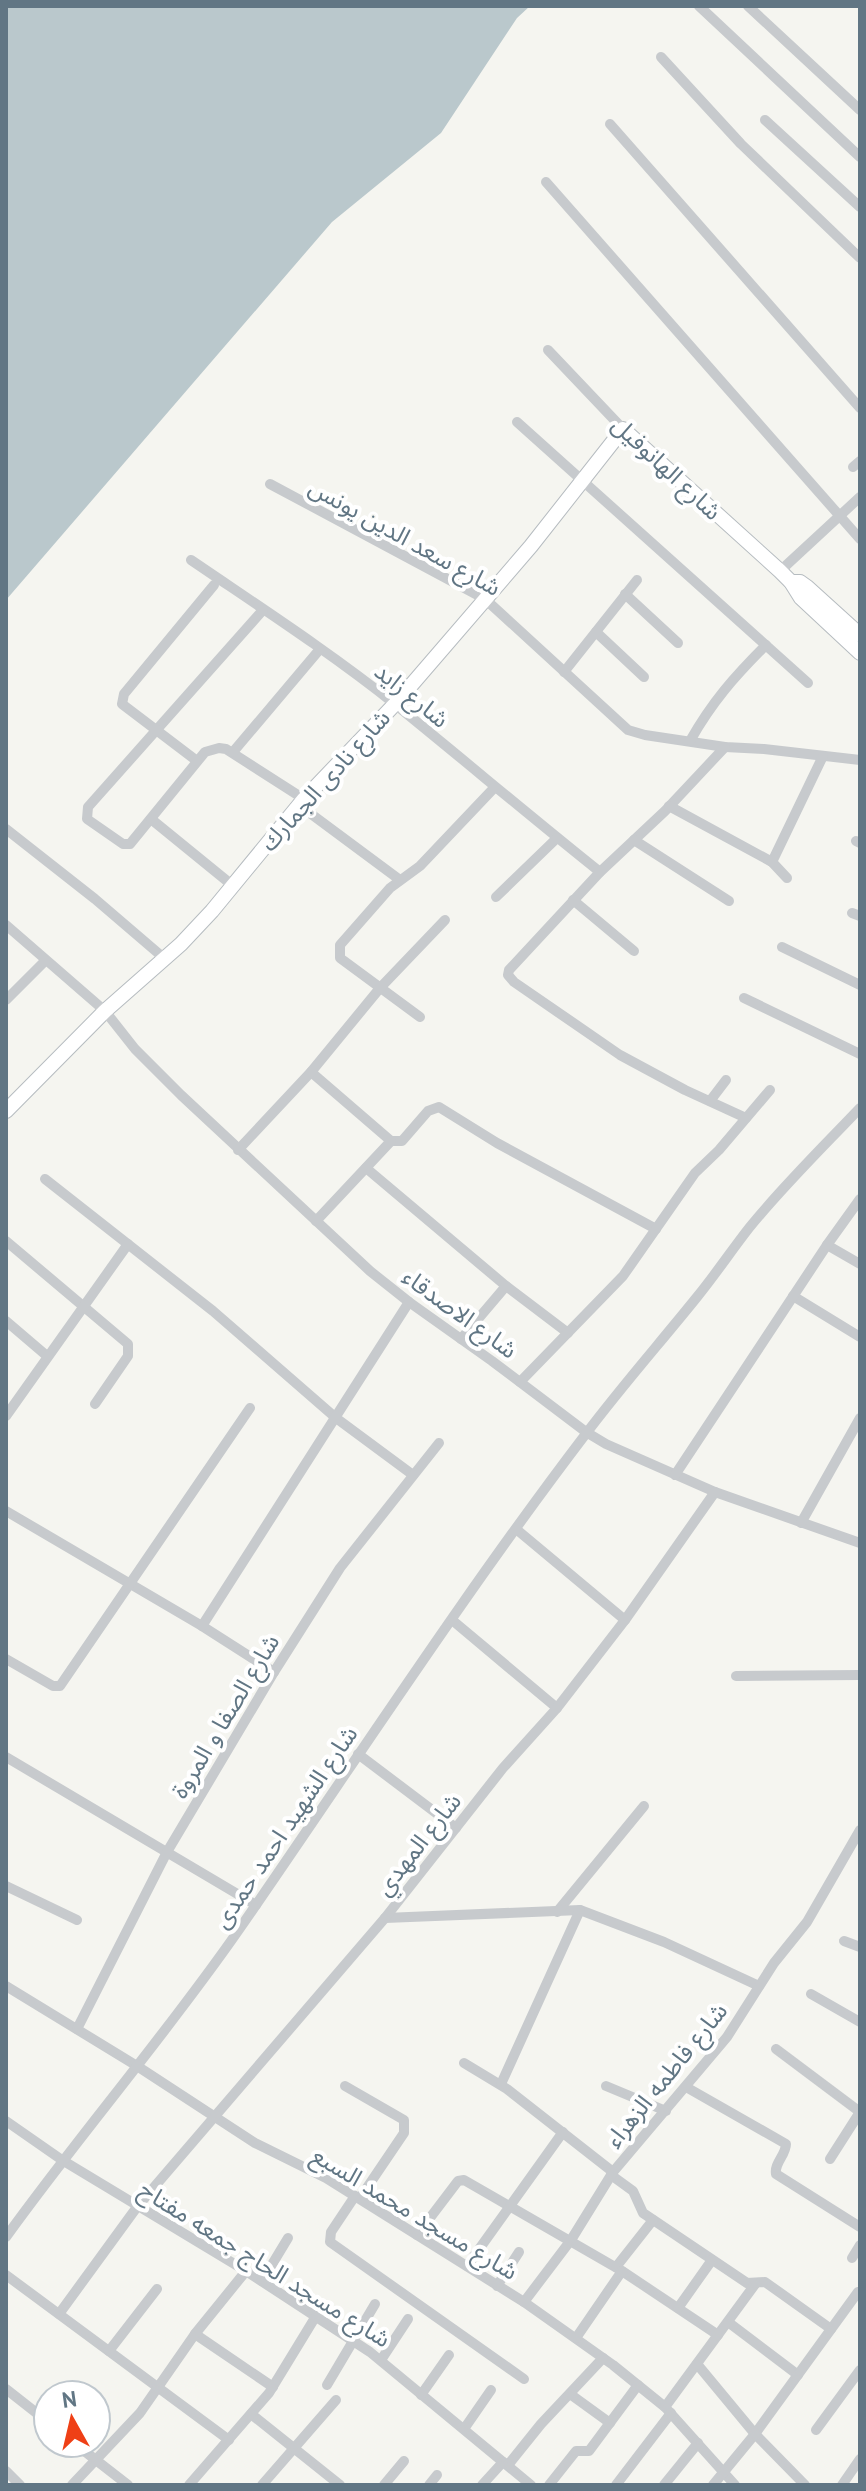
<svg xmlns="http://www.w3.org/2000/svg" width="866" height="2491" viewBox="0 0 866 2491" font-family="'PT Sans','Noto Sans Arabic',sans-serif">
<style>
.water{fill:#bac8cc}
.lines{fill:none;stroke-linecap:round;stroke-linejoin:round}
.secondary-casing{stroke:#b6bcc0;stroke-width:16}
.street{stroke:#c7cacd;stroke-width:10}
.secondary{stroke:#fff;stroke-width:14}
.labels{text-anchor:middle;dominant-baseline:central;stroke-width:8;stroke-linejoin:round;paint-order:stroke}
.street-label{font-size:24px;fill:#617684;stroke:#fff}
</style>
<rect width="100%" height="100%" fill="#f5f5f0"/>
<polygon class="water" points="6,6 530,6 517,18 441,133 332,222 6,600"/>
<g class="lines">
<defs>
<g id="secondary">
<polyline points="791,582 800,582 807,587 860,635"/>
<polyline points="6,1111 105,1011 181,944 212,911 304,799 395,704 531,546 623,429 780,571 791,582 801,598 860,653"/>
</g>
</defs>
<use href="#secondary" class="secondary-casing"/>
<g class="street">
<polyline points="699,6 860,157"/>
<polyline points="748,6 860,110"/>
<polyline points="661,57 741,144 860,258"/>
<polyline points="765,120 860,207"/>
<polyline points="610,124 860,408"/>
<polyline points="546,182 860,539"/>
<polyline points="548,350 623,429"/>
<polyline points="517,422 808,683"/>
<polyline points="853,467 860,461"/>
<polyline points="270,484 485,599 628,730 645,735 725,747 764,749 860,760"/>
<path d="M191,560C260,607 331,653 396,705C464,760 531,817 600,872"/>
<polyline points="780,571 860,497"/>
<polyline points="625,594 678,643"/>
<polyline points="263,610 88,807 87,819 123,844 130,844 205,752 219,748 226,749 304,799"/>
<polyline points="596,632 644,677"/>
<polyline points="564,672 637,580"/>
<path d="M690,741C712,702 734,677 766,645"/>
<polyline points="725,747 665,811 600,872 509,970 508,975 514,982 620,1055 685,1090 746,1118"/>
<polyline points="233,752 320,649"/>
<polyline points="197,761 122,704 124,694 214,585"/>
<polyline points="299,805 400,880"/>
<polyline points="669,806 772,862 787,878"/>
<polyline points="151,819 232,885"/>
<polyline points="6,829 95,899 165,959"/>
<polyline points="634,840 729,901"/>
<polyline points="856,841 860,843"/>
<polyline points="772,862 823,756"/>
<polyline points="496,897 557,838"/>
<polyline points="573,900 634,951"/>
<polyline points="852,913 860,916"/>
<polyline points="6,925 105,1011 135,1049 181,1095 370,1271 409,1302 492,1361 586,1432 606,1444 715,1492 860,1543"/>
<polyline points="782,947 860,985"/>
<polyline points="744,998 860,1054"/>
<polyline points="6,1000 45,961"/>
<polyline points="420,1017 340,958 340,945 390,888 420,866 494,788"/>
<polyline points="311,1072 391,1141 402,1141 428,1111 439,1107 497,1143 656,1229"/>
<polyline points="710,1101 726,1080"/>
<polyline points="238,1150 311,1072 380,988 445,920"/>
<polyline points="366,1168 506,1286 568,1333"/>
<polyline points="45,1179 213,1311 336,1418 413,1475"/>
<polyline points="316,1221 391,1141"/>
<polyline points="6,1241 128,1344 128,1356 95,1404"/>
<polyline points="827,1245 860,1264"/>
<polyline points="793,1296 860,1337"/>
<polyline points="6,1321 47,1356"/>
<polyline points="461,1339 506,1286"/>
<polyline points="520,1382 623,1276 695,1173 719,1150 770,1090"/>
<polyline points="6,1416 128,1244"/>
<polyline points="675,1475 827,1245 860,1199"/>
<polyline points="6,1511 202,1626 274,1672"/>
<polyline points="801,1523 860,1418"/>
<polyline points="516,1529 625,1620"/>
<polyline points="452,1620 557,1708"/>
<polyline points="202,1626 409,1302"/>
<polyline points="6,1659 53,1686 60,1686 250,1408"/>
<polyline points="736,1676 860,1675"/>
<polyline points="358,1754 456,1828"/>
<polyline points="6,1757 256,1905"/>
<polyline points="6,1886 77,1920"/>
<polyline points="557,1912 644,1806"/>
<polyline points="385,1918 580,1910 664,1942 759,1986"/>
<polyline points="844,1941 860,1947"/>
<polyline points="6,1986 137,2066 255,2143 326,2178 524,2302 613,2365 665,2407 735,2485"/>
<polyline points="811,1994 860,2022"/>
<polyline points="77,2029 167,1852 274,1672 340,1568 439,1443"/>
<polyline points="776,2049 860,2112"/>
<polyline points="464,2063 507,2089 613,2172"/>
<polyline points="501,2084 580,1910"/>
<polyline points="345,2086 404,2120 404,2133 360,2198"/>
<polyline points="606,2086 666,2111"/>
<path d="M686,2087L786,2144C786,2155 774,2163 776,2174L860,2227"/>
<polyline points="6,2121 62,2160 246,2271 370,2352 531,2485"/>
<polyline points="830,2159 860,2112"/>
<polyline points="611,2175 633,2191 643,2213 747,2283 765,2282 831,2329"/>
<polyline points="355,2196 331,2232 330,2242 524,2379"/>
<polyline points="417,2235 458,2181 464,2180 622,2271 718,2335"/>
<path d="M6,2237C81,2133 165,2036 238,1931C353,1765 463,1595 585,1435C621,1387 660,1343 697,1297C715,1275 731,1251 749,1228C783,1186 822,1148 860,1108"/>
<polyline points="852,2258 860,2245"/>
<polyline points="467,2266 563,2132"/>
<polyline points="616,2267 653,2220"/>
<polyline points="6,2275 229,2440"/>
<polyline points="262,2281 288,2238"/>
<polyline points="497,2286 519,2252"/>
<polyline points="524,2302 571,2240 613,2172 727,2037 774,1963 807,1922 860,1830"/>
<polyline points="678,2308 712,2260"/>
<polyline points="59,2314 137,2207 385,1918 503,1768 557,1708 625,1620 715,1492"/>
<polyline points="728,2322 798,2375"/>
<polyline points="195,2334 273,2387"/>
<polyline points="576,2338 622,2271"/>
<polyline points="109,2351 157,2289"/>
<polyline points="381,2360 408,2319"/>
<polyline points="697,2364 755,2434 805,2485"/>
<polyline points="327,2385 375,2304"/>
<polyline points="6,2389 48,2422"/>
<polyline points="570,2394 610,2423"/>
<polyline points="421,2395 449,2355"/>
<polyline points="665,2407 756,2283"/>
<polyline points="251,2414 340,2485"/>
<polyline points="464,2429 491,2390"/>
<polyline points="816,2430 860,2370"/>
<polyline points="74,2443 128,2485"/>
<polyline points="508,2465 541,2424 603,2358"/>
<polyline points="6,2471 20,2485"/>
<polyline points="72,2485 140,2413 195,2334 246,2271"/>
<polyline points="189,2485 269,2393 316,2316"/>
<polyline points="262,2485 336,2400"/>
<polyline points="384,2485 404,2461"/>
<polyline points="429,2485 437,2475"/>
<polyline points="482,2485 503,2462"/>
<polyline points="549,2485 576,2451 589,2451 638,2385"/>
<polyline points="616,2485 671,2413"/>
<polyline points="664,2485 698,2443"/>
<polyline points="713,2485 755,2434 858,2292"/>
<polyline points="842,2485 860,2459"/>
</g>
<use href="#secondary" class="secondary"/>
</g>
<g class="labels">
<g class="street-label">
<text transform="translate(667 468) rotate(43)">شارع الهانوفيل</text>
<text transform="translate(405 537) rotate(29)">شارع سعد الدين يونس</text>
<text transform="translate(412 695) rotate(39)">شارع زايد</text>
<text transform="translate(325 780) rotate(-48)">شارع نادى الجمارك</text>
<text transform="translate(460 1313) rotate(36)">شارع الاصدقاء</text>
<text transform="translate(225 1716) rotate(-59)">شارع الصفا و المروة</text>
<text transform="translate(285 1827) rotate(-56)">شارع الشهيد احمد حمدى</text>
<text transform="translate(418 1844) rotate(-52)">شارع المهدي</text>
<text transform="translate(666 2075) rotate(-51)">شارع فاطمه الزهراء</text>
<text transform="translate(415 2213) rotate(31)">شارع مسجد محمد السبع</text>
<text transform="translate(265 2264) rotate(32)">شارع مسجد الحاج جمعه مفتاح</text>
</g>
</g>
<rect width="866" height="2491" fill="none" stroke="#617684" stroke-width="16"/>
<g transform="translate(72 2419) rotate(352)"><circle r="38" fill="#ffffff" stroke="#c0c8ce" stroke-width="2"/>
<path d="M0-6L14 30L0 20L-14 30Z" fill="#ef4016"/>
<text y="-12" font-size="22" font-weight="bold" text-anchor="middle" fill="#617684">N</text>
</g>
</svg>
